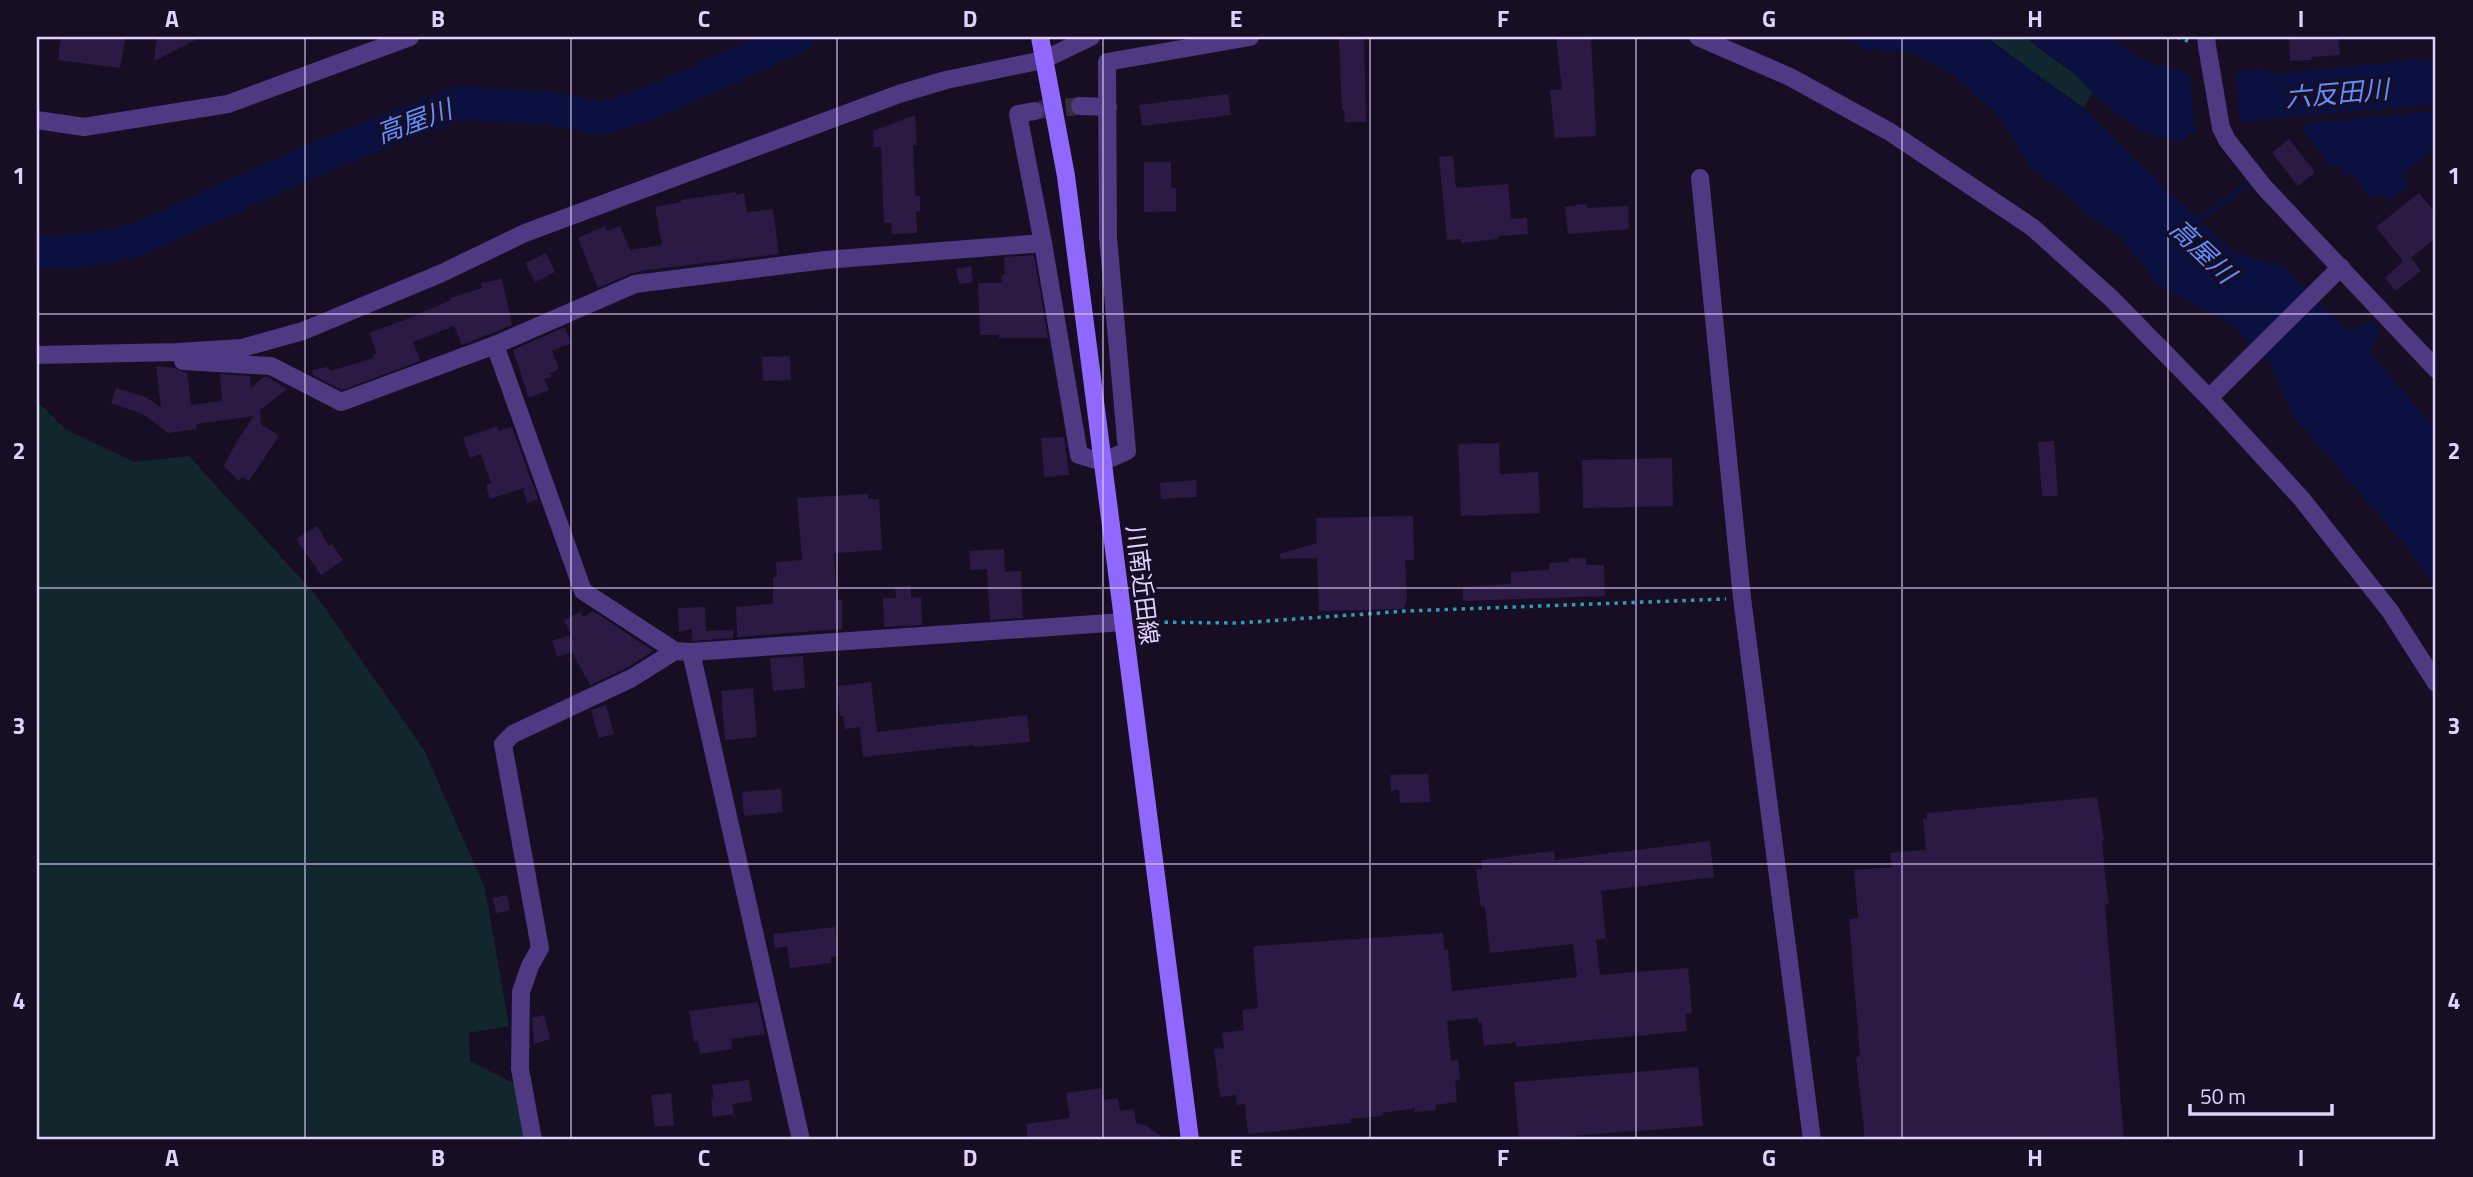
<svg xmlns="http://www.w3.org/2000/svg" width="2473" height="1177" viewBox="0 0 2473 1177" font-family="'Titillium Web','Noto Sans JP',sans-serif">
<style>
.green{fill:#11272d}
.water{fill:#0a1040}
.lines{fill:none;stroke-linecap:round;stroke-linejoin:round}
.stream{stroke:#0a1040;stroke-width:5}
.river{stroke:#0a1040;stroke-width:33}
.building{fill:#2d1a44}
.minor-tunnel{stroke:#352b44;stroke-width:18;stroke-dasharray:18 9;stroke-linecap:butt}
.path{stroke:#2f9bb4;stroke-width:3.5;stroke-dasharray:3.5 5;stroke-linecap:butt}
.minor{stroke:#4e3982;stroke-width:18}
.tertiary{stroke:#4e3982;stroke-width:18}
.secondary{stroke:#9168fe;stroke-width:18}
.grid{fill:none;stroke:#e1d1ff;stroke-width:2;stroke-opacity:0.55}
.labels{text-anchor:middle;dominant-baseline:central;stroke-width:6;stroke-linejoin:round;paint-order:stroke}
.street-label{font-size:24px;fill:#e1d1ff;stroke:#170e23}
.water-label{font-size:26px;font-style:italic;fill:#608efe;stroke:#170e23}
.neatline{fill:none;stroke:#e1d1ff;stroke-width:2.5}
.grid-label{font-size:23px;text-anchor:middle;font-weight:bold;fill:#e1d1ff}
</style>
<rect width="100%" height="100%" fill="#170e23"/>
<g class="green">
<polygon points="1986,37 2027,37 2038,48 2075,74 2093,93 2083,108"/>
<polygon points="37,401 65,429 134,462 189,456 315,594 424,750 485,888 509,1026 469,1033 470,1061 523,1088 531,1140 37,1140"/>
</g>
<g class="water">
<polygon points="1842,37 1986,37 2083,108 2232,252 2284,267 2348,331 2372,321 2380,331 2369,352 2436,429 2436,587 2407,547 2295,418 2268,360 2229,323 2156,284 2122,237 2089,217 2067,194 2029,166 2000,116 1947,71 1913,53 1867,49"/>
<path d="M2027,37H2110L2147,63L2179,69L2183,73L2189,74L2195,132L2187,133L2186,141C2148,140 2119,118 2093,93C2086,87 2081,79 2074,73C2058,60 2041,52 2027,37Z"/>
<polygon points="2436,58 2436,104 2241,122 2235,73 2261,69 2274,74"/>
<polygon points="2436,111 2436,146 2402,175 2409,185 2387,202 2380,193 2372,199 2351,172 2346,176 2338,165 2332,168 2303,131 2304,123"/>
</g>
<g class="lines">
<polyline class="stream" points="2195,223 2246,185"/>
<polyline class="river" points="37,251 62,252 101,248 136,240 329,153 459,103 550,108 602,118 648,104 797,37"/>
</g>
<g class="building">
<polygon points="61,37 126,37 120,68 58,60"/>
<polygon points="157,37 201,37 154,61"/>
<polygon points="1556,37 1591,37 1596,136 1555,138 1550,90 1562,89"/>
<polygon points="2289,37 2338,37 2340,55 2311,57 2312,60 2290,61"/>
<polygon points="1364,38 1366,122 1345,122 1344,110 1342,110 1339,39"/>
<polygon points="1228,94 1231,115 1142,126 1139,105"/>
<polygon points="915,115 917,145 913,145 915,196 920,196 920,211 916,212 917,233 892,234 891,223 884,223 881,147 874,147 873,131"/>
<polygon points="2289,139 2315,172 2298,186 2272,153"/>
<polygon points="1453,156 1456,188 1508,184 1511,219 1527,218 1528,234 1498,236 1498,239 1461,243 1461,239 1447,240 1439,157"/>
<polygon points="1144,162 1171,162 1171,188 1176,188 1176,211 1144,212"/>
<polygon points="736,192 736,195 744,193 747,212 773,209 779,254 647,270 630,274 598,288 578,238 605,226 607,231 620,226 630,250 662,245 655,207 681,202 681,200"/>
<polygon points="2419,193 2436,214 2436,238 2411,258 2421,271 2396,291 2385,278 2403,261 2376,227"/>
<polygon points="1586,204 1587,208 1628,206 1629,229 1568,234 1565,207"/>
<polygon points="546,253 555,272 535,282 525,263"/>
<polygon points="1034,255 1048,338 999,338 999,335 980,335 978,283 1002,283 1002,275 1005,275 1004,257"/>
<polygon points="971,266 973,282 959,284 956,269"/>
<polygon points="502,279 512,325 462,345 454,326 413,342 420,361 342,390 313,375 312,370 328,367 330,371 374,358 373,355 377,353 369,333 407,319 451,300 450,298 482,288 481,283"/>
<polygon points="565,327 571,343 552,351 559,369 550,373 552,376 544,379 549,390 529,398 513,350"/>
<polygon points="790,356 791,380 763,381 762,357"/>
<polygon points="156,366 174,368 187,373 191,405 222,401 220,374 250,376 251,388 263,377 268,377 287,389 260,410 261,424 279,436 249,481 242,477 239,481 224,466 237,441 254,416 196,424 197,429 168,433 143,414 111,403 116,388 146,397 161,408"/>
<polygon points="497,426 499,431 512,427 533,485 490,499 486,485 491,483 481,454 470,458 463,438"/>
<polygon points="1064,437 1069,475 1044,477 1041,438"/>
<polygon points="2054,441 2058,496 2042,496 2038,442"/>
<polygon points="1499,443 1500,474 1538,472 1540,513 1461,516 1458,444"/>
<polygon points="1672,458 1673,506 1583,508 1582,460"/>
<polygon points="1196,480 1197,497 1161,499 1160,483"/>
<polygon points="533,485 538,499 527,503 523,489"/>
<polygon points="868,494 868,499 879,499 882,550 834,553 837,600 842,600 842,629 737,637 736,607 773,604 773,578 777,577 776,562 802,560 797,498"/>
<polygon points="1413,516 1414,560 1405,560 1407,597 1404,609 1319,611 1317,558 1281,559 1280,554 1317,543 1316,518"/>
<polygon points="317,526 329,546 332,544 343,560 321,575 296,539"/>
<polygon points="1004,549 1005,572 1021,571 1023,618 990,620 987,569 970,570 969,551"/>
<polygon points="1569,558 1586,558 1586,565 1604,565 1605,596 1463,601 1463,587 1511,584 1511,572 1549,570 1549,563 1569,562"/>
<polygon points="911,586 911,598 921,597 922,625 884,627 883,598 896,598 895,587"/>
<polygon points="705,607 706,631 733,630 733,638 692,641 692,629 679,632 678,608"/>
<polygon points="593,611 653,651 627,668 590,685 572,652 557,657 552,641 571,635 564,620 580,612 583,617"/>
<polygon points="803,656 805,688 773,691 770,658"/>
<polygon points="871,682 877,732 1027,715 1030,742 974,747 974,745 863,757 860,727 845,729 843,716 840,716 837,686"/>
<polygon points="753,688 757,737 725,740 721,691"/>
<polygon points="606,705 614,734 599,738 591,710"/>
<polygon points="1428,774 1430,802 1400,803 1399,790 1391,791 1390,775"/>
<polygon points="781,789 783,812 744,816 742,792"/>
<polygon points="2097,797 2104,840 2102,840 2105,875 2109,904 2105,905 2124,1140 1865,1140 1856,1057 1860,1056 1849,919 1858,918 1854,870 1892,867 1890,853 1926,850 1923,819 1927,819 1926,813"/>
<polygon points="1710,841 1714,877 1601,891 1606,938 1596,940 1600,975 1688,968 1692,1013 1685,1014 1687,1031 1516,1047 1516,1042 1484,1046 1481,1022 1478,1023 1478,1018 1447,1021 1451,1061 1458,1060 1460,1080 1455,1081 1457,1102 1435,1105 1436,1110 1415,1112 1415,1108 1382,1113 1383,1116 1350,1119 1351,1123 1248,1134 1245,1104 1237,1105 1236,1095 1220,1097 1214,1049 1224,1048 1222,1033 1244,1030 1242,1010 1258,1008 1253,948 1255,946 1443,933 1444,950 1448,950 1452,991 1577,977 1573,944 1490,953 1485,907 1481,907 1476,869 1482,869 1481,860 1554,851 1555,860"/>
<polygon points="507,895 510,910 496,913 493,898"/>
<polygon points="835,927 838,956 831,957 831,963 790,968 787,946 775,948 773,934"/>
<polygon points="758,1002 765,1034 731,1039 732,1049 700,1054 698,1041 694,1042 689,1011"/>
<polygon points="544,1015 550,1039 534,1044 532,1018"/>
<polygon points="1698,1067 1703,1126 1519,1140 1514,1082"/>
<polygon points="749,1080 752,1101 732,1104 734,1114 713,1117 711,1099 714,1099 712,1085"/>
<polygon points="1102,1088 1103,1100 1118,1098 1120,1111 1134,1109 1136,1123 1146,1126 1167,1140 1028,1140 1026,1124 1070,1118 1066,1093"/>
<polygon points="671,1093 674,1125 655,1127 651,1095"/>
</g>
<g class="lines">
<polyline class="minor-tunnel" points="1039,110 1080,106"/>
<g class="path">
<polyline points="2177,37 2188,41"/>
<polyline points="1139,622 1239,623 1407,611 1726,599"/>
</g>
<g class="minor">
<polyline points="1698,37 1790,77 1890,132 2032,227 2112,299 2209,398 2301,498 2390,611 2436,683"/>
<polyline points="2207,46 2221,128 2227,140 2264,187 2436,369"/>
<polyline points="1080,106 1108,107"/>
<polyline points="1035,111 1018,114 1043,243 1079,455 1102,462 1127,451 1108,237 1107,62 1250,37"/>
<polyline points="37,120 84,127 228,104 410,37"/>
<polyline points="1700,178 1742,598 1812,1140"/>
<polyline points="495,345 583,591 675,651 691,652 1123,622"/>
<polyline points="37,355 177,352 242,348 303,331 442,273 525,233 899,94 946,80 1043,60 1091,37"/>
<polyline points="183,361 271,366 341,402 495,345 635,284 825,260 1043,243"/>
<polyline points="2209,398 2341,267"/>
<polyline points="691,652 801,1140"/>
<polyline points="533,1140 520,1069 521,992 530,966 540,948 503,744 513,734 632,678 675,651"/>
</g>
<polyline class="tertiary" points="2206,37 2207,46"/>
<polyline class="secondary" points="1040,37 1066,176 1190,1140"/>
</g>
<path class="grid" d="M305,37V1140M571,37V1140M837,37V1140M1103,37V1140M1370,37V1140M1636,37V1140M1902,37V1140M2168,37V1140M37,314H2436M37,588H2436M37,864H2436"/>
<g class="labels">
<g class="street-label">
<text transform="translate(1143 585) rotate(83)">川南近田線</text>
</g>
<g class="water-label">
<text transform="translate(2337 93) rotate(-5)">六反田川</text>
<text transform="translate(414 121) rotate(-20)">高屋川</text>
<text transform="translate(2203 251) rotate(44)">高屋川</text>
</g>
</g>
<rect width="2473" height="1177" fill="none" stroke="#170e23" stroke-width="77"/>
<path d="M2190 1104v10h142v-10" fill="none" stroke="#e1d1ff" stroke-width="3.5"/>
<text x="2200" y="1104" font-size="21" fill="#e1d1ff" stroke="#170e23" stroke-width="5" paint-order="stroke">50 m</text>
<rect x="38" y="38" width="2396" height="1100" class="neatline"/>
<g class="grid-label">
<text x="172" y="27">A</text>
<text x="438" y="27">B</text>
<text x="704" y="27">C</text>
<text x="970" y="27">D</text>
<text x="1236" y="27">E</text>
<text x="1503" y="27">F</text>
<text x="1769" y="27">G</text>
<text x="2035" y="27">H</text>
<text x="2301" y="27">I</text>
<text x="19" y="184">1</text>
<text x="2454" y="184">1</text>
<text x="19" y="459">2</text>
<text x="2454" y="459">2</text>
<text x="19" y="734">3</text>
<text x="2454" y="734">3</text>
<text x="19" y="1009">4</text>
<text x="2454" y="1009">4</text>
<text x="172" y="1166">A</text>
<text x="438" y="1166">B</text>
<text x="704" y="1166">C</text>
<text x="970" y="1166">D</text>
<text x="1236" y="1166">E</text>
<text x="1503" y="1166">F</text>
<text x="1769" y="1166">G</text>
<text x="2035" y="1166">H</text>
<text x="2301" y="1166">I</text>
</g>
</svg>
